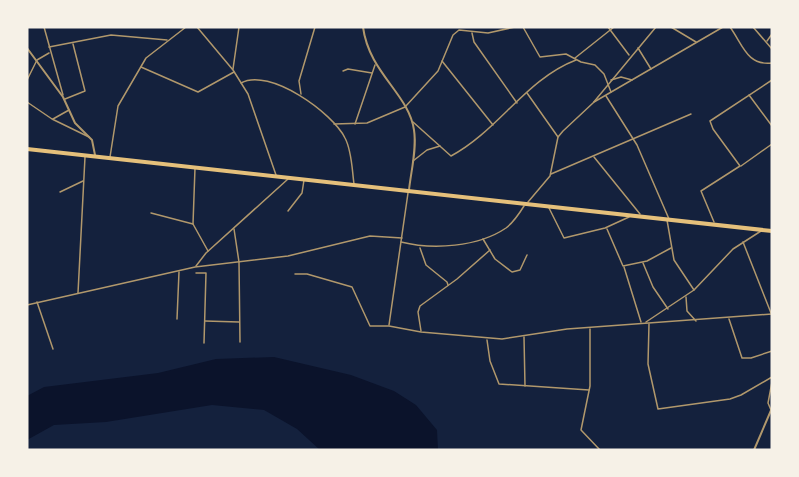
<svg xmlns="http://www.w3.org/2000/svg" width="799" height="477" viewBox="0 0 799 477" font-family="Helvetica,sans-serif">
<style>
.water{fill:#0b132b}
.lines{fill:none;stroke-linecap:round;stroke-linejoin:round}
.minor{stroke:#b1986c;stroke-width:1.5}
.tertiary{stroke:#b1986c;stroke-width:2}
.trunk{stroke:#e5c07b;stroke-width:4}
</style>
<rect width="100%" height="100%" fill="#14213d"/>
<polygon class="water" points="274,357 351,375 394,391 416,405 437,430 438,450 320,450 297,429 264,410 212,405 106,422 54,425 27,440 27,396 44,387 158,373 216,359"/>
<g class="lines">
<g class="minor">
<polyline points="44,27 63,95"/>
<polyline points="197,27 233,70 248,94 276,175"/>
<polyline points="523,27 540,57 566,54 581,62 595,65 604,74 611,92"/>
<polyline points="608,27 629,55"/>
<polyline points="671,27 696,42"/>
<path d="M730,27C743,45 747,66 772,63"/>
<polyline points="753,27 772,49"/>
<polyline points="472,33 474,42 517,103"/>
<polyline points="767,41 772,34"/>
<polyline points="49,47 111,35 167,40"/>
<polyline points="638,48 651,69"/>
<polyline points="575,58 614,27"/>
<polyline points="442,61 493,125"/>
<polyline points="141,67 198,92 234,72"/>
<polyline points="233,69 239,27"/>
<polyline points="343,71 348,69 372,73"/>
<polyline points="27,80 37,60 49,53"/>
<polyline points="611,80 621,77 632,80"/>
<path d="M241,83C269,67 333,113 345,138C352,151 352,170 354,184"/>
<polyline points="527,93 558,137"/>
<polyline points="301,94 299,81 315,27"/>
<polyline points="749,95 772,126"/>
<polyline points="606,96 637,145 669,219"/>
<polyline points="65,99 85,91 73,44"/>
<polyline points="27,102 52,119 89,137"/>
<polyline points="594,102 723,27"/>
<polyline points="53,119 69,110"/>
<path d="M413,122L451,156C498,131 526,79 576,60"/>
<polyline points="334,124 367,123 405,107 438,71 453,35 459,30 488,33 515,27"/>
<polyline points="355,124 375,65"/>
<polyline points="110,157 118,106 146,58 186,27"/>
<polyline points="594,157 640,214"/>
<polyline points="413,161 427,150 440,146"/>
<polyline points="741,166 772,144"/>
<polyline points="195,168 193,224 208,251"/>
<polyline points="551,174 691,114"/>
<polyline points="60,192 83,181"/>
<polyline points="528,202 550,176 558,137 563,131 593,103 656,27"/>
<polyline points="549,208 564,238 605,228 629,217"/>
<polyline points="288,211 302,193 304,180"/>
<polyline points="151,213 193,224"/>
<polyline points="667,220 674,260 694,290"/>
<polyline points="714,222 701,191 740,166 713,129 710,121 772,80"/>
<polyline points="234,229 239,262 240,342"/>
<polyline points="607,229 623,266 647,261 671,248"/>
<polyline points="483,239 495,259 512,272 520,270 527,255"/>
<path d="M401,242C433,250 478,247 506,228C514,222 519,214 524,206"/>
<polyline points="743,242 771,313"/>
<polyline points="420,248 426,265 447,282 448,285"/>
<polyline points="643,263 653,287 668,309"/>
<polyline points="196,266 206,253 288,179"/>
<polyline points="624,267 641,322"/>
<polyline points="196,273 206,273 204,343"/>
<polyline points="295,274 307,274 352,287 370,326 389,326 421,332 502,339 567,329 772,314"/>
<polyline points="78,293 85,157"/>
<polyline points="686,297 687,311 696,321"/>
<polyline points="37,302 53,349"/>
<polyline points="27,305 195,267 288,256 370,236 402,238"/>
<polyline points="177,319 179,272"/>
<polyline points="729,319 742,358 751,358 772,351"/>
<polyline points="205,321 239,322"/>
<polyline points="646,322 694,290 733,249 761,231"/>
<polyline points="649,324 648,364 658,409 730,399 741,395 772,377"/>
<polyline points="389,325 408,193"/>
<polyline points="590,329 590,386 581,430 600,450"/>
<polyline points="421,331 418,312 420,306 457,279 490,250"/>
<polyline points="524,337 525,386"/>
<polyline points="487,340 490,361 499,384 589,390"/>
<polyline points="771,410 768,403 772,382"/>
</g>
<g class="tertiary">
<path d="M363,27C369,73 409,94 414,130C417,149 411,171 409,190"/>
<polyline points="27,48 63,97 75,123 92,140 95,155"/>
<polyline points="754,450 772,408"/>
</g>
<polyline class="trunk" points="27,149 772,231"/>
</g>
<rect width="799" height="477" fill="none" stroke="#f6f1e7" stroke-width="57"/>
</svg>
